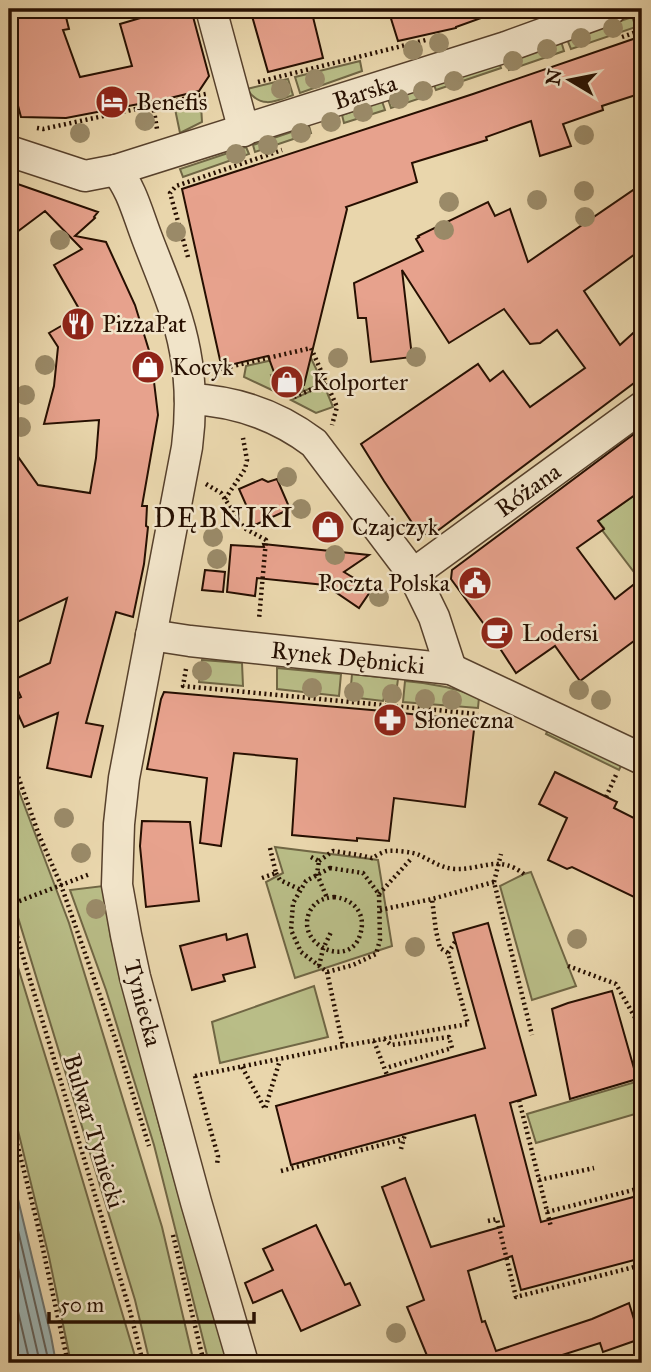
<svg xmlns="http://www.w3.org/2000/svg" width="651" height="1372" viewBox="0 0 651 1372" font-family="'IM FELL Great Primer',serif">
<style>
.green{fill:#b9bd87;stroke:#706644;stroke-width:2}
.water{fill:#9db6b6;stroke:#6d736e;stroke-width:2}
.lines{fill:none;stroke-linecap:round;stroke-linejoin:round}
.shore{stroke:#62625c;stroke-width:2}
.building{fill:#e7a28d;stroke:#260f01;stroke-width:2}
.minor-casing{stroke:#57412c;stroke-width:33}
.path{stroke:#260f01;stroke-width:4.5;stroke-dasharray:2 3.5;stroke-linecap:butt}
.minor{stroke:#f1e4c9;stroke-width:30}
.tree{fill:#9a8a68}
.labels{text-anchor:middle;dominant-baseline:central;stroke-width:5;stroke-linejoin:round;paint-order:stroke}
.street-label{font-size:24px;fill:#260f01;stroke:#f1e4c9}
.poi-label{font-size:24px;fill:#260f01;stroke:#f1e4c9;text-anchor:start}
.quarter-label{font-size:28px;letter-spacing:2px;fill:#260f01;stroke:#f1e4c9}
</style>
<rect width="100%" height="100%" fill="#e9d6ac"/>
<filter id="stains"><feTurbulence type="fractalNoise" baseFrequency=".00286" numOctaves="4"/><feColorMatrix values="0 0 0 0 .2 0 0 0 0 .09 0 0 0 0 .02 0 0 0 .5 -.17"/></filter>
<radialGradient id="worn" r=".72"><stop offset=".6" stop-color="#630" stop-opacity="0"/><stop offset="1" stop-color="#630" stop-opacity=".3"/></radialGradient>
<g class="green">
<polygon points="632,17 636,27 571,49 567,39"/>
<polygon points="561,41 564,51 509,70 506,59"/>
<polygon points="360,61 362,71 300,93 295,77"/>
<polygon points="499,62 501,68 436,90 434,85"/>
<path d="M288,79L293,95C275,102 260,109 247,89Z"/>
<polygon points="424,88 427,96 391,108 388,99"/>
<polygon points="382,101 385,110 344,123 342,115"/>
<polygon points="193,104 201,105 202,122 180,133 175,109"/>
<polygon points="309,126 311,133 255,152 253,145"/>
<polygon points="246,147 249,154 183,177 180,169"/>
<polygon points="308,352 323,383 290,397 289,395 303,389 297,375 287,370 271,375 277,389 274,391 244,377 246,366"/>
<polygon points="324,385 333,407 316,413 291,400"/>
<polygon points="639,492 642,496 642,578 640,580 602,530 604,528 598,521"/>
<polygon points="202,660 242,663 243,686 199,682"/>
<polygon points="277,668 341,674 339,696 277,689"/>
<polygon points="352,674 398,679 395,702 386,701 386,698 384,698 383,701 350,697"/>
<path d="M405,681C430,683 455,688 479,697L478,708L403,702Z"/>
<polygon points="549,727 622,764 619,770 546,734"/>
<polygon points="9,765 69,923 162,1227 194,1363 150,1363 135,1300 9,888"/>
<polygon points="275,847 378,860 392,946 295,978 266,882 283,873"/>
<polygon points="531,872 576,986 532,1000 500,886 524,874"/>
<polygon points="103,886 111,938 160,1128 187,1225 230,1363 209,1363 154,1145 106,990 70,890"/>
<polygon points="9,938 56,1091 137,1363 71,1363 49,1257 9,1094"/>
<polygon points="314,986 328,1037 220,1063 212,1022"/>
<polygon points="642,1080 642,1112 536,1143 527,1114"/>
</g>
<polygon class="water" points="9,1162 51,1336 56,1363 9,1363"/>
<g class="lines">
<g class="shore">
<polyline points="9,1192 49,1363"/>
<polyline points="9,1229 40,1363"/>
<polyline points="9,1273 30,1363"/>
</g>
</g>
<g class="building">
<polygon points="48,9 64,9 69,29 63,30 80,77 132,66 120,24 171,9 191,9 209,76 199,91 170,98 66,118 21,117 16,98 9,99 9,19"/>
<polygon points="250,9 311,9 323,58 268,72"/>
<polygon points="388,9 497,9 498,12 456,27 456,28 398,41"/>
<polygon points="642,36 642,93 602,106 603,110 563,124 571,146 540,156 531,121 486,137 487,140 412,163 417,182 346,207 347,209 304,385 282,394 268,356 230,365 220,360 182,189 473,94"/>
<polygon points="9,181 98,212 94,217 95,218 75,236 106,242 135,305 151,357 158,415 142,506 147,506 146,526 148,527 144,564 133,617 116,612 86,723 103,726 91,777 47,768 58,713 24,727 12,701 21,697 13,680 50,663 67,598 9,626 9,444 38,485 90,493 96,458 99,420 44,424 54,386 58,347 49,333 82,314 54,265 82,249 45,211 9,238"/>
<polygon points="642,184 642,249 584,291 620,345 642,325 642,377 432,535 419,533 384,481 361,444 478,364 490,381 503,371 530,407 585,368 557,330 540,343 530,344 504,309 449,343 402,270 412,357 371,362 366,318 358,318 354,283 423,251 416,239 419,237 418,236 488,202 495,216 510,209 528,262"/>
<polygon points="642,428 642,490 598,521 604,529 577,548 615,599 642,578 642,635 580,681 555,646 516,673 486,627 451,579 452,570"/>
<polygon points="262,479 268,482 277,479 290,509 255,525 239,489"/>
<polygon points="263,544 369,555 344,572 372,589 359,608 325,585 257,578 255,596 227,592 231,545 264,547"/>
<polygon points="205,570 225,572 223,592 202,590"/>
<polygon points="164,692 383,711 475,721 465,807 394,798 389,841 357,838 357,841 292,835 297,759 234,753 221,846 200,843 207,778 147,769 161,699"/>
<polygon points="555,772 617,802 614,808 642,822 642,880 634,897 572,867 567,869 548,860 567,818 539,804"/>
<polygon points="142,821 190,822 199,901 146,907 140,846"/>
<polygon points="488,923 536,1095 510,1103 541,1222 637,1196 642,1214 642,1258 521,1290 512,1256 468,1271 482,1322 485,1321 496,1351 592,1319 629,1303 640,1339 603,1352 600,1343 537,1363 430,1363 407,1307 424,1300 382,1187 405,1178 431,1247 504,1226 475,1115 291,1165 276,1106 485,1048 453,933"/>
<polygon points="226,934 227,940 247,934 255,967 223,975 225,981 192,990 180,946"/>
<polygon points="612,991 637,1079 570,1099 552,1009 568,1003"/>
<polygon points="316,1225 345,1285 350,1283 360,1305 301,1331 282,1290 253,1303 245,1283 273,1270 263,1249"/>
</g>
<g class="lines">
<defs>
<g id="minor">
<polyline points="211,9 244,131"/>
<path d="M9,151L85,176L116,170C132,189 138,215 147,238C161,275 178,312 185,351C191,382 191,416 187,447L124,778L119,824L117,885L126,935L135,977L196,1202L243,1363"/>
<polyline points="116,170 506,47 611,9"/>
<path d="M190,399C236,401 277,415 314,443L413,574L434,617L451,669"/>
<polyline points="413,574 642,407"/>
<polyline points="151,635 190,641 451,669 642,759"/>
</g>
</defs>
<use href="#minor" class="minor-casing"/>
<g class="path">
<polyline points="622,37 642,30"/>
<polyline points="258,82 426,40"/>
<polyline points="153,105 157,129"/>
<polyline points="37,128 43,129 206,94"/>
<polyline points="188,257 170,193 176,186 282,150"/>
<polyline points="220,369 311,348 337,407 332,425"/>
<polyline points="294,397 326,383"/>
<polyline points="206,484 221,493 244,528 266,540 259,619"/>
<polyline points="225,499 245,469 247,460 243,438"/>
<polyline points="186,669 183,686 478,714"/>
<polyline points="9,751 39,835 61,885 117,1044 149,1146"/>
<polyline points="606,797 616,775"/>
<polyline points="311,857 319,861 317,874 327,898"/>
<path d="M319,861L333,851L359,855L372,858C376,856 382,852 387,851C393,850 414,852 419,855C432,861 441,868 455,869C482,870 498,854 524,874"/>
<polygon points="330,868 363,873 379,894 380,940 376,954 353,965 327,972 301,952 291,930 293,903 306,881"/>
<polyline points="276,873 280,880 301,890"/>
<polyline points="262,878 276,873 270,848"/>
<polyline points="494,882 501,854"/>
<polyline points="379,894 411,859"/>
<path d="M334,897C354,899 367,914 360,935C350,969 296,946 309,913C314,902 322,898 334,897Z"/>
<polyline points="9,905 90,874"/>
<polyline points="9,910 130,1311 143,1363"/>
<polyline points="380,910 432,899"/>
<polyline points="448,953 455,942"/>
<polyline points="319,966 323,949 331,932"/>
<polyline points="568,966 616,984 642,1030"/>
<polyline points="327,972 343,1046"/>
<polyline points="384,1039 391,1045 449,1037 452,1048 386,1068"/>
<polyline points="374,1041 387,1075"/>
<polyline points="242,1067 265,1109 280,1060"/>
<polyline points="195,1076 343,1046 468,1024 448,953 440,948 436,931 432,899 494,882 532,1035"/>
<polyline points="195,1076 218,1156 217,1165"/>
<polyline points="519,1100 551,1227"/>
<polyline points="9,1112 37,1222 68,1363"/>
<polyline points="401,1149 405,1134"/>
<polyline points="638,1165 639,1182"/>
<polyline points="281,1171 404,1139"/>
<polyline points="539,1180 594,1168"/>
<polyline points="547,1212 641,1188 639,1182 642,1181"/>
<polyline points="488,1221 497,1219 516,1297 642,1265"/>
<polyline points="173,1235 204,1363"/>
</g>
<use href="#minor" class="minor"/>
</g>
<g class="tree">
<circle cx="613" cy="28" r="10"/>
<circle cx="581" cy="38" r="10"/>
<circle cx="439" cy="43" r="10"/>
<circle cx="547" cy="49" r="10"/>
<circle cx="413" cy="50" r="10"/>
<circle cx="513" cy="61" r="10"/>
<circle cx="315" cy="79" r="10"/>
<circle cx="454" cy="81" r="10"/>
<circle cx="281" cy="89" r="10"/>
<circle cx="423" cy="91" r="10"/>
<circle cx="399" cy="99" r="10"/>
<circle cx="363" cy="112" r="10"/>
<circle cx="145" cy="121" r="10"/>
<circle cx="331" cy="122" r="10"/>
<circle cx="80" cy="133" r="10"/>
<circle cx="301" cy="133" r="10"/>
<circle cx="584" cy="135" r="10"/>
<circle cx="268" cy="145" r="10"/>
<circle cx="236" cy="154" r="10"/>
<circle cx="584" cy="191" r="10"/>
<circle cx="537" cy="200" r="10"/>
<circle cx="449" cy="202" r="10"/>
<circle cx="585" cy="217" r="10"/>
<circle cx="444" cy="230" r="10"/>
<circle cx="176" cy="232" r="10"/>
<circle cx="60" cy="240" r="10"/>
<circle cx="416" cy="357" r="10"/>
<circle cx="338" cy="358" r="10"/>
<circle cx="45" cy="365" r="10"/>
<circle cx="25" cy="395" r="10"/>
<circle cx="21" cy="427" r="10"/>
<circle cx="287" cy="477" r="10"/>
<circle cx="301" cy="509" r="10"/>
<circle cx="213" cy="537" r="10"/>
<circle cx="335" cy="555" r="10"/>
<circle cx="217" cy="559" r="10"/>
<circle cx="379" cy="597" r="10"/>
<circle cx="202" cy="671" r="10"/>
<circle cx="312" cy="688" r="10"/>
<circle cx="579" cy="690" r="10"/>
<circle cx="354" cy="692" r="10"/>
<circle cx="392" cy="694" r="10"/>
<circle cx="425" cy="699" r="10"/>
<circle cx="452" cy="700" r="10"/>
<circle cx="601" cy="700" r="10"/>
<circle cx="64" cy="818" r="10"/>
<circle cx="81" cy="853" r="10"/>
<circle cx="96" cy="909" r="10"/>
<circle cx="577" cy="939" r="10"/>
<circle cx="415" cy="947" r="10"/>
<circle cx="396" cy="1333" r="10"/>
</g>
<defs>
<symbol id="hotel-disc" viewBox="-11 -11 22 22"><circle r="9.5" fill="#8f2418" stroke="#f1e4c9"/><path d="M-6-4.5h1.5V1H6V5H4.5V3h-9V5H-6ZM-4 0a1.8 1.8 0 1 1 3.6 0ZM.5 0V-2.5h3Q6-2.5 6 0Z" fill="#fff"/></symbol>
<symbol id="restaurant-disc" viewBox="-11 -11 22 22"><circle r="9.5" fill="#8f2418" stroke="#f1e4c9"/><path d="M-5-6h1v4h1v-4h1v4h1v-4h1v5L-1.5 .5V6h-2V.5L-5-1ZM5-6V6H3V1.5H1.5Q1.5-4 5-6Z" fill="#fff"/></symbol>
<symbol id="shop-disc" viewBox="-11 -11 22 22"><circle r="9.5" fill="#8f2418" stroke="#f1e4c9"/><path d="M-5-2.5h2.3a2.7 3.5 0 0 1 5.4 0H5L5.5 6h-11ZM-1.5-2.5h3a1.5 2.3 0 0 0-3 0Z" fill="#fff"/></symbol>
<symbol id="civic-disc" viewBox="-11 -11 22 22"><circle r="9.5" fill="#8f2418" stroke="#f1e4c9"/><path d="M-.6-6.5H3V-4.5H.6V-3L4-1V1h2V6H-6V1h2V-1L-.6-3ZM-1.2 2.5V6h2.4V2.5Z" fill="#fff"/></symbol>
<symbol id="cafe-disc" viewBox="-11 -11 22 22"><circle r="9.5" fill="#8f2418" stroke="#f1e4c9"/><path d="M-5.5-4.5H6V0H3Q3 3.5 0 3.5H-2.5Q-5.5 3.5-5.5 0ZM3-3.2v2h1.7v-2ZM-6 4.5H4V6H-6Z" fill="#fff"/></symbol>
<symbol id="pharmacy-disc" viewBox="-11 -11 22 22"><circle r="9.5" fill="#8f2418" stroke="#f1e4c9"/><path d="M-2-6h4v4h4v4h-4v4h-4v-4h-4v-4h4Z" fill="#fff"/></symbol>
</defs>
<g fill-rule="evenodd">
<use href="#hotel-disc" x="93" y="83" width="38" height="38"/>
<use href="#restaurant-disc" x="59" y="305" width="38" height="38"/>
<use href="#shop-disc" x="129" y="348" width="38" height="38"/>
<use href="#shop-disc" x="268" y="363" width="38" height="38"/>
<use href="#shop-disc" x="309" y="508" width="38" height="38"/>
<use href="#civic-disc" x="456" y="564" width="38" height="38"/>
<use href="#cafe-disc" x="478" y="614" width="38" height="38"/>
<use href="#pharmacy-disc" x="371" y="701" width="38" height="38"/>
</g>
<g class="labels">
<g class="street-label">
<text transform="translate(365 92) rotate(-18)">Barska</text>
<text transform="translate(528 490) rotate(-36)">Różana</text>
<text transform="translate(348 658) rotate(6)">Rynek Dębnicki</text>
<text transform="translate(143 1003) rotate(75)">Tyniecka</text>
<text transform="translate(94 1131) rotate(73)">Bulwar Tyniecki</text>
</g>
<g class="poi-label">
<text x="136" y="102">Benefis</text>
<text x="102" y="324">PizzaPat</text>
<text x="172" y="367">Kocyk</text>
<text x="312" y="382">Kolporter</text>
<text x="352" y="527">Czajczyk</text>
<text x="450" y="583" text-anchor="end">Poczta Polska</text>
<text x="522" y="633">Lodersi</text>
<text x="414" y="720">Słoneczna</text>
</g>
<g class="quarter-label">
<text x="224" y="517">DĘBNIKI</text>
</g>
</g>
<rect width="651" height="1372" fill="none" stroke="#e9d6ac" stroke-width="35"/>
<rect x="10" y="10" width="630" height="1351" fill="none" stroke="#260f01" stroke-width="3.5"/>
<rect x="18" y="18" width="616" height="1337" fill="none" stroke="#260f01" stroke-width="2"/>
<g transform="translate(570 80) rotate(280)" stroke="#f1e4c9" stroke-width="5" paint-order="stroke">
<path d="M0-5L12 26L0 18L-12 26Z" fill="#260f01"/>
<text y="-10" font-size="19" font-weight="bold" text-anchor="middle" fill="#260f01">N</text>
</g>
<path d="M49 1312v10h205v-10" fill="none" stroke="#260f01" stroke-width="3.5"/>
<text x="60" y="1312" font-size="21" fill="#260f01" stroke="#f1e4c9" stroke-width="5" paint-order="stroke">50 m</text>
<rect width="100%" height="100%" filter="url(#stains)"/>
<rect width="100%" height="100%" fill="url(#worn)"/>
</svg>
